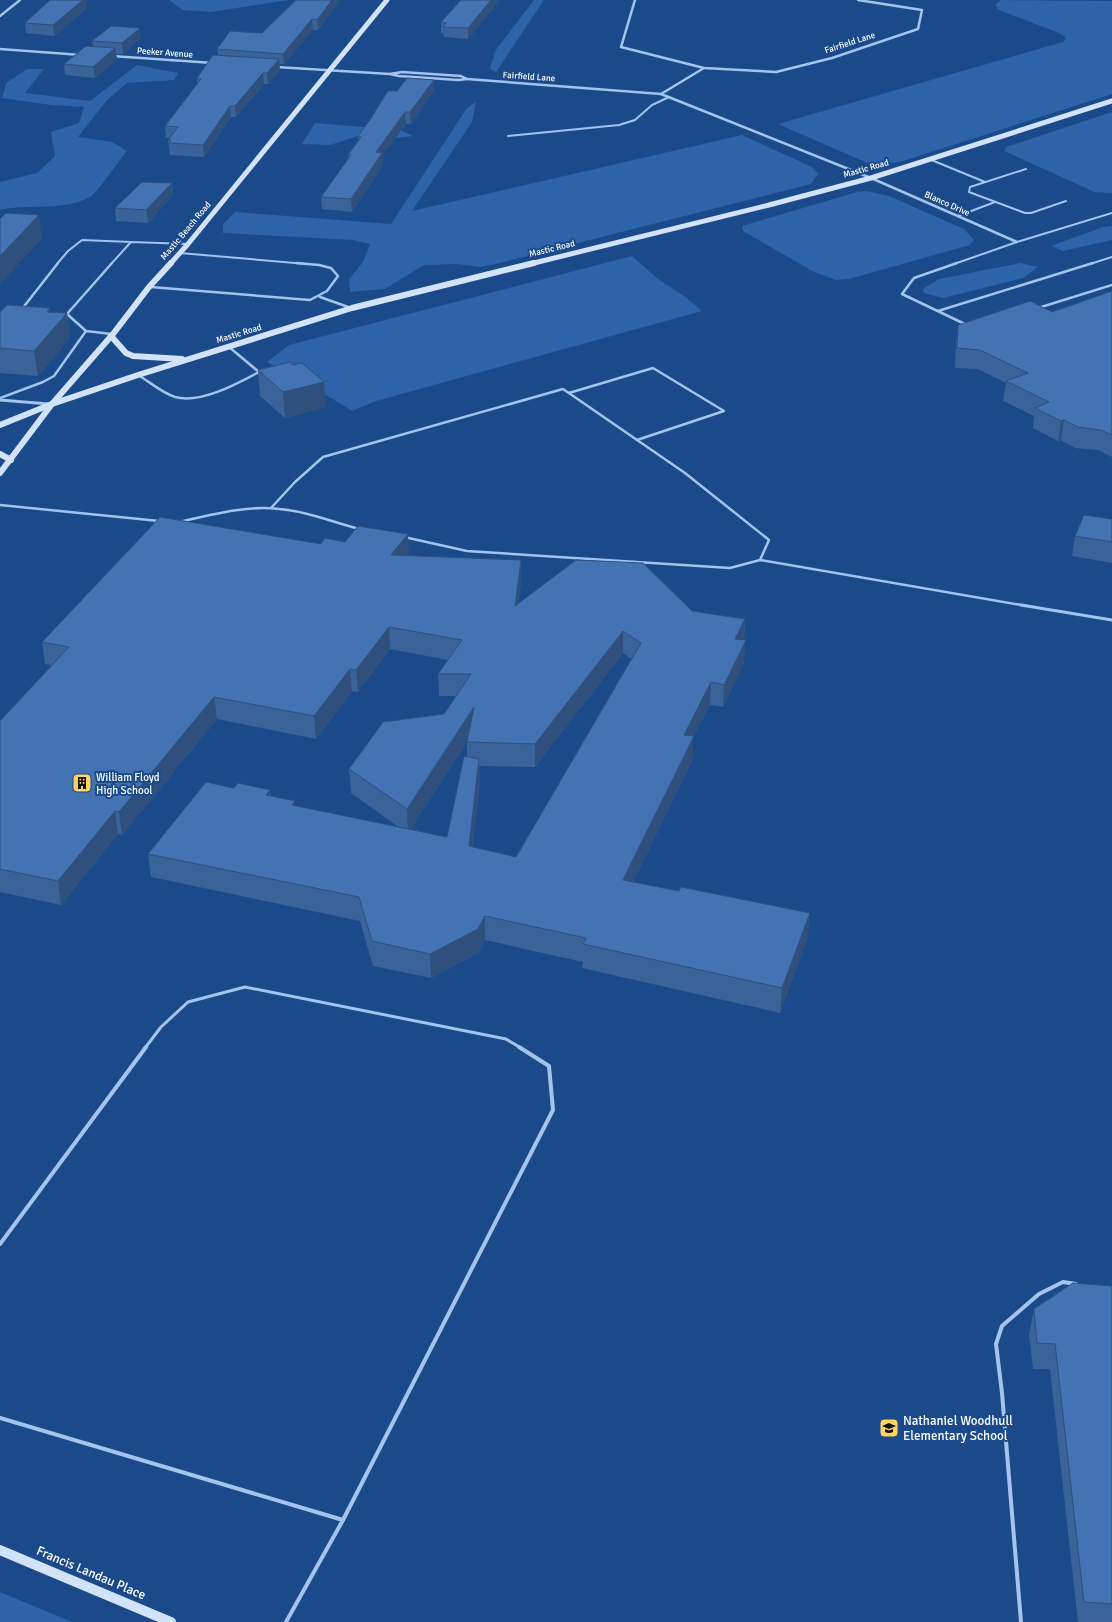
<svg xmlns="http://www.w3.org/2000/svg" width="1112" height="1622" viewBox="0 0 1112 1622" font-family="Signika,sans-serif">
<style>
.green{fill:#2d63a8}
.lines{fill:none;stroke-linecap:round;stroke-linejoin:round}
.lane-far3{stroke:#a4c4ed;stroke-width:2}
.lane-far2{stroke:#a4c4ed;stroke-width:2.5}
.lane-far1{stroke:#a4c4ed;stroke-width:3}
.lane{stroke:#a4c4ed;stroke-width:4}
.street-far1{stroke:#a4c4ed;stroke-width:2.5}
.street{stroke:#a4c4ed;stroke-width:3}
.secondary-far2{stroke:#d1e2f9;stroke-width:5}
.secondary-far1{stroke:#d1e2f9;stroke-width:6}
.secondary{stroke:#d1e2f9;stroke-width:10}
.wall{fill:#3a639a;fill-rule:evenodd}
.shaded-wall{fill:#2f507d}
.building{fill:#4373b3;stroke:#2f507d}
.labels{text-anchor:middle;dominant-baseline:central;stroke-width:4;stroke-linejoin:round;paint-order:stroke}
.far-street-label{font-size:9px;fill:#fff;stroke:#1a4a8a}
.poi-label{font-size:11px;fill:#fff;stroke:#1a4a8a;text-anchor:start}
.near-poi-label{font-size:13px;fill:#fff;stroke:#1a4a8a;text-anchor:start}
.near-street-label{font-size:13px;fill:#fff;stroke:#1a4a8a}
</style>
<rect width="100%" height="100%" fill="#1a4a8a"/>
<g class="green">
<polygon points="169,0 289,0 211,12 183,10"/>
<polygon points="534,0 544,0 496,72 490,69 495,51"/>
<polygon points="1001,0 1112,1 1112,94 900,162 884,164 865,162 778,124 1063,42 1066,38 1059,33 999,10 995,5"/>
<path d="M137,65L178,73L174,80L127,83L107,100L78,137L112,142L127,151C120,159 97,193 90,197C62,212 30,203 0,210V182L37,173L55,156L51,132L79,123L84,107L51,105L2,98L6,83L27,69H44L25,93L90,101Z"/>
<polygon points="476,102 472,122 412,211 742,135 812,167 818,174 811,184 495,264 480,267 456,264 424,265 385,289 350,292 349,279 363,262 370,244 353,240 223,233 223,224 235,212 391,224 467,108"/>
<polygon points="1112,112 1112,193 1094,192 1088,189 1004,151 1006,147"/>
<polygon points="315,123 400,130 413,136 390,139 358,136 330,145 302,144"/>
<polygon points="866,191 889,196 964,229 974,240 970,245 849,279 836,280 814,272 743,231 742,226 857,192"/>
<polygon points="1112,226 1112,240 1063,251 1051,246 1103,227"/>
<path d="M632,256L658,279L684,296L702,311L376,401L352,411C325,393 295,379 267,362L289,345Z"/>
<polygon points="1020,263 1038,267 1023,278 943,298 924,293 923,289 939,279"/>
<polygon points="0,1592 72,1622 0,1622"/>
</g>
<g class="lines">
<g class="lane-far3">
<polyline points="508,136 619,125 635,120 652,105 669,97"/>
<polyline points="929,159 985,182"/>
<polyline points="1026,169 970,187 969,192 1025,213 1031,213 1066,201"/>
<polyline points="958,216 995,202"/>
<polyline points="180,253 307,264"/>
<polyline points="57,264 68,251 82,240 131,242"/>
<polyline points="111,264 131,242 188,244"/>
<polyline points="954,264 1017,242 1112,213"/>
<polyline points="1090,264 1112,257"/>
</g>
<g class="lane-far2">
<polyline points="957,263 914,278 902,294 967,325"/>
<polyline points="151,287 310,300 327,291 338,276 331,268 319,265 296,263"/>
<polyline points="320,297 351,308"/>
<polyline points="1038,308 1112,285"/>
<polyline points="22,309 58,263"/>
<polyline points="938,311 1093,263"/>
<polyline points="111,334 86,331 67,314 112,263"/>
<path d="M138,375C150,382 162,393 175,397C200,404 237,384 259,372L229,347"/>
<polyline points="569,393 653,368 724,411 637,440"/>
<polyline points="0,398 43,382 54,376 86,331"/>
<polyline points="0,505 159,521"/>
<polyline points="271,508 295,482 323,457 563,389 685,473 769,540 760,560"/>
<path d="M179,522C211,515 246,505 279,509C306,511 333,522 359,529"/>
<polyline points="404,537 467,551 730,568 760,560 1027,606"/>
</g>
<g class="lane-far1">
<polyline points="1021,605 1112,620"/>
<polyline points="145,1048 161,1027 188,1002 245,987 506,1039 521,1048"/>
</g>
<g class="lane">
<polyline points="0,1244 146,1047"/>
<polyline points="0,1418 343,1520"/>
<polyline points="286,1622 343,1520 553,1110 549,1066 519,1047"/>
<polyline points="1021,1622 1002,1393 996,1344 1002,1326 1039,1294 1063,1282 1076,1284"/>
</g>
<g class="street-far1">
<polyline points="635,0 621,47 704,68 776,72 832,58 918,29 922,10 858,0"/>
<polyline points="0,16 20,0"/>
<polyline points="0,49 81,55"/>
<polyline points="112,56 213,63"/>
<polyline points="276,67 390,74"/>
<polygon points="402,72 461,76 467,79 458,80 399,76 390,74"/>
<polyline points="467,79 661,94 871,178 1017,242"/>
<polyline points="661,94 704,68"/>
</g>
<polyline class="street" points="0,400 49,404"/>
<g class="secondary-far2">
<polyline points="170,264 188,244 387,0"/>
<polyline points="530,264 769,205 871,178 1112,101"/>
</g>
<g class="secondary-far1">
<polyline points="111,336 126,353 133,356 182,359"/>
<polyline points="0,425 52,404 138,375 352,308 534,263"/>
<polyline points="0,454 11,460"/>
<polyline points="0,473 52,404 113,334 149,287 171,263"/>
</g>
<polyline class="secondary" points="0,1550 171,1622"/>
</g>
<g class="wall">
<polygon points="340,0 318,30 313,30 284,64 279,64 280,70 268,84 264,84 236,117 231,117 204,157 170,155 168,140 170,138 166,138 165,126 197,85 197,78 218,55 217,49 262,33"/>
<polygon points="461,0 500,0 468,39 444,37 443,33 441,33 441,22"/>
<polygon points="87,8 54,36 26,33 25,23"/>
<polygon points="141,38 123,54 116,54 117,59 95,78 65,75 64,64 93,47 92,41"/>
<polygon points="397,91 434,91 411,124 406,124 382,156 383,165 352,212 322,209 321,197 348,160 348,155 358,141 358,136"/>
<polygon points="172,183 173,195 148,223 116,221 115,208"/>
<polygon points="1112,291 1112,457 1098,450 1075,448 1061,440 1058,441 1033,428 1034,416 1003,401 1006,383 978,369 955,368 956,345 958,325 1052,312"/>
<polygon points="0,312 50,312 67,313 70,338 38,376 0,373"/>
<polygon points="293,365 326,407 285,418 260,396 258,370"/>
<polygon points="1112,519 1112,563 1072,556 1075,536"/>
<path d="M408,534V556L521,560V581L518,603L692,611L745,619L744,640V663L723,707L710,705L693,737V759L633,882L808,937L780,1013L582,968L583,962L485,940L478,953L431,978L373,966L360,921L151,877L148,854L234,788L270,790L271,796L295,801V806L400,828L351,793L349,769L444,714L456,696H439L438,674L448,660L390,649L358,692L352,691L316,739L217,719L122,835L118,834L61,905L0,892V721L52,665L45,664L42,642L321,544L345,542ZM623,653L631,659L516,857L472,847L480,782L479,766L535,767ZM467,742V757L447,837L410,830Z"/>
<polygon points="1112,1286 1112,1622 1078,1622 1050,1369 1033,1369 1029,1335 1034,1309"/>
</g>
<g class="shaded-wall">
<polygon points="83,0 86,0 87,8 54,36 53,25"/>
<polygon points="332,0 340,0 318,30 317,20"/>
<polygon points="491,0 500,0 468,39 468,28"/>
<polygon points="312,19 313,30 284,64 283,54"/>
<polygon points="140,28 141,38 123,54 122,43"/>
<polygon points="115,48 117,59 95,78 93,67"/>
<polygon points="279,59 280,70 268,84 267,73"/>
<polygon points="263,73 264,84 236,117 235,106"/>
<polygon points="434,80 434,91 411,124 410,112"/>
<polygon points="230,106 231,117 204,157 203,145"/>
<polygon points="405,112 406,124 382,156 383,165 352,212 351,199 376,152"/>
<polygon points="172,183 173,195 148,223 146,210"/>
<polygon points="39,215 42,239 0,284 0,256"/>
<polygon points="50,308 53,329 67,313 70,338 38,376 34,351 47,312"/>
<polygon points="324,382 326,407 285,418 283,392"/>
<polygon points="1064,420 1061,440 1058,441 1061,421"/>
<polygon points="408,534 409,555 392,576 391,555"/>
<polygon points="521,560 521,581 516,628 515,606"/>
<polygon points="745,619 744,641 735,639"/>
<polygon points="389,627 390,649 358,692 356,670"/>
<polygon points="623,631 623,653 535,767 535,744"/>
<polygon points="746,640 744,663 723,707 724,685"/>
<polygon points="350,669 352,691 316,739 314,716"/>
<polygon points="711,682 710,705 693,737 693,759 622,904 623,880 684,735"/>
<polygon points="214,697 217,719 122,835 119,812"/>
<polygon points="474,707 475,730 408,833 407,809"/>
<polygon points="479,759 480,782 470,870 469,846"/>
<polygon points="270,790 272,813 266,795"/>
<polygon points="295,801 297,824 292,805"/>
<polygon points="115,811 118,834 61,905 58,881"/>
<polygon points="810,913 808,937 780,1013 782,988"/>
<polygon points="485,916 485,940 478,953 431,978 430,954"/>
</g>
<g class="building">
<polygon points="50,0 83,0 53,25 25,23"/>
<polygon points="296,0 332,0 317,20 312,19 283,54 217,49 230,31 262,33"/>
<polygon points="461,0 491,0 468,28 443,27 446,23 441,22"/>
<polygon points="111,26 140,28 122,43 92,41"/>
<polygon points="86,46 115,48 93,67 64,64"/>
<polygon points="213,55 279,59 267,73 263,73 235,106 230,106 203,145 169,143 171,140 168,140 178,127 165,126 201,79 197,78"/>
<polygon points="407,78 434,80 410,112 405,112 376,152 382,153 351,199 321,197 351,155 348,155 361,137 358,136 369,121 388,91 397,91"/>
<polygon points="142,182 172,183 146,210 115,208"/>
<polygon points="6,213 39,215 0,256 0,219"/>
<polygon points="1112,291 1112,435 1101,430 1078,427 1064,420 1061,421 1035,408 1049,402 1006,381 1028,373 980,350 957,348 958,325 1030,301 1052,312"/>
<polygon points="7,305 50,308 47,312 67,313 34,351 0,348 0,312"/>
<polygon points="290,362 293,365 302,363 324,382 283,392 258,370"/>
<polygon points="1084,515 1112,519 1112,542 1075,536"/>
<polygon points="160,517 321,544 325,538 345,542 358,526 408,534 391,555 521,560 515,606 576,560 643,563 692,611 745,619 735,639 746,640 724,685 711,682 684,735 694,736 623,880 679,891 681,887 810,913 782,988 583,944 586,938 485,916 478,929 430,954 372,941 359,897 148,854 206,782 234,788 238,783 270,790 266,795 295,801 292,805 447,837 464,756 479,759 469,846 516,857 641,643 623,631 535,744 467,742 474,707 407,809 349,769 383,722 444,714 471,674 438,674 462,640 389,627 356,670 350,669 314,716 214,697 119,812 115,811 58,881 0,869 0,721 69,647 42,642"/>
<polygon points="1073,1283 1112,1286 1112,1604 1084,1602 1055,1344 1037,1343 1034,1309"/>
</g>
<defs>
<symbol id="building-square" viewBox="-11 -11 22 22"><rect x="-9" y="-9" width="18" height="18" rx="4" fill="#ffd360" stroke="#1a4a8a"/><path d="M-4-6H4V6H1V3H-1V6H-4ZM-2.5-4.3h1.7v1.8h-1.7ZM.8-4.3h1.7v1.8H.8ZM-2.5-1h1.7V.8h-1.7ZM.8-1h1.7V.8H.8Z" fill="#111"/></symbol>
<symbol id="school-square" viewBox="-11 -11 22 22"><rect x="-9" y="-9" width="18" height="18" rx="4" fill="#ffd360" stroke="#1a4a8a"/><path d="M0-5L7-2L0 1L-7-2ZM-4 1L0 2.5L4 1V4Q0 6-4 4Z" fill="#111"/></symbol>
</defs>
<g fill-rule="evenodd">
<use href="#building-square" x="71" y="772" width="22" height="22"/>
<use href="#school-square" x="878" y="1417" width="22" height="22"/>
</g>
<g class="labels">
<g class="far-street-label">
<text transform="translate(850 43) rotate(-18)">Fairfield Lane</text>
<text transform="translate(165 53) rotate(4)">Peeker Avenue</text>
<text transform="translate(529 77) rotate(4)">Fairfield Lane</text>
<text transform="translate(866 169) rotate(-16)">Mastic Road</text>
<text transform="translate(947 204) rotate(24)">Blanco Drive</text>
<text transform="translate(186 231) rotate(-50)">Mastic Beach Road</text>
<text transform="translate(552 249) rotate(-14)">Mastic Road</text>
<text transform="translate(239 334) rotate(-17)">Mastic Road</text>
</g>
<g class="poi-label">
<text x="96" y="777">William Floyd<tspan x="96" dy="13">High School</tspan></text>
</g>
<g class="near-poi-label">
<text x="903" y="1421">Nathaniel Woodhull<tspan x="903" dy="15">Elementary School</tspan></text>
</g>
<g class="near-street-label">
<text transform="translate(91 1573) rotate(23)">Francis Landau Place</text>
</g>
</g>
</svg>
